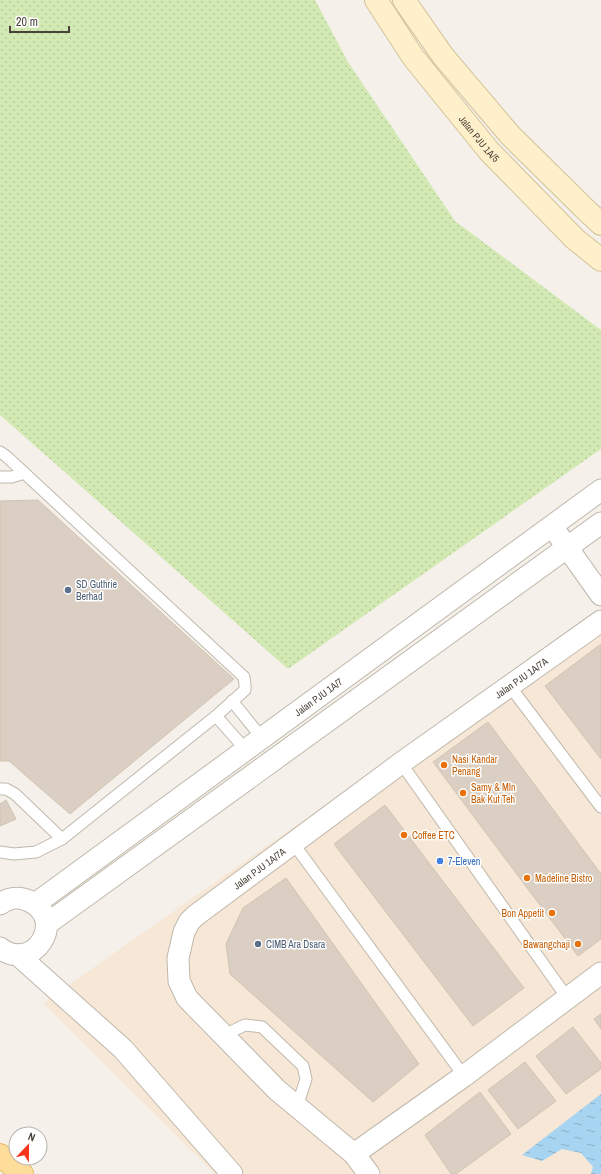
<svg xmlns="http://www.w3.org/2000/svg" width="601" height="1174" viewBox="0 0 601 1174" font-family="'Archivo Narrow',sans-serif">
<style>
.commercial{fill:#f6e7d6}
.grass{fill:url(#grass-dots)}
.water{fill:url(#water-ripples)}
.building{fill:#dacfc2;stroke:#d1c4b2}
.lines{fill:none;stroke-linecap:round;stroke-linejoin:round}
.lane-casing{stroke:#c0b8ac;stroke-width:13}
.street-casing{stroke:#c0b8ac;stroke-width:23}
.secondary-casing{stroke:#d4c39a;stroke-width:24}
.primary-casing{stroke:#e4ba68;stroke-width:24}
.lane{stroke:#fff;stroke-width:11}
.street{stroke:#fff;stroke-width:21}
.secondary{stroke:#fef0ca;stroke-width:22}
.primary{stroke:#fedd9a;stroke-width:22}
.service-dot{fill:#5c6f8a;stroke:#fff;stroke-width:1.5}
.food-dot{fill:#e8710a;stroke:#fff;stroke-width:1.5}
.shop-dot{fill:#3f7fe0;stroke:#fff;stroke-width:1.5}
.labels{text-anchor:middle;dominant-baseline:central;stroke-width:3;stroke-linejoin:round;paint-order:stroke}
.street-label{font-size:10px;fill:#494138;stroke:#fff}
.service-label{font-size:10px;fill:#4e5e75;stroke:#fff;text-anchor:start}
.food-label{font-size:10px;fill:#c56008;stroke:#fff;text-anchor:start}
.shop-label{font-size:10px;fill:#366cbe;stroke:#fff;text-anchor:start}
</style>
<defs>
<pattern id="grass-dots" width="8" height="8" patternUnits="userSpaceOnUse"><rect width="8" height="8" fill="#d3e9b3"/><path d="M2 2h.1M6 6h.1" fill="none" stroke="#b7c99b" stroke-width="1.8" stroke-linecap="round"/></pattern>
<pattern id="water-ripples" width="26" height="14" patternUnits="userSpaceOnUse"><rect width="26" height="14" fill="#a7d5f1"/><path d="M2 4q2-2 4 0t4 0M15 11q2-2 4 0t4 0" fill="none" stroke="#8aaec4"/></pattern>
</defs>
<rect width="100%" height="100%" fill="#f5f1ea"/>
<polygon class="commercial" points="601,609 601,1174 215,1174 43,1003 556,643"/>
<polygon class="grass" points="0,0 315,0 348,62 455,221 601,330 601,449 288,669 0,415"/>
<polygon class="water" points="601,1094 601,1174 591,1174 593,1167 581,1153 562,1149 542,1161 522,1155"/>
<g class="building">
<polygon points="38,500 234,679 70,814 9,761 0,761 0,501"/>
<polygon points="601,644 601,759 545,686"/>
<polygon points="488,722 601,874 601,939 578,956 433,762"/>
<polygon points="6,800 16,819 0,826 0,804"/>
<polygon points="385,805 524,988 473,1026 334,844"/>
<polygon points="286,878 419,1064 373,1102 230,974 226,944 243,908"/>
<polygon points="601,1014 601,1029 594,1019"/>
<polygon points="573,1027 601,1063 601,1069 566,1094 536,1056"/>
<polygon points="525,1062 556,1101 518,1129 488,1090"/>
<polygon points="480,1092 511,1134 456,1174 451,1174 425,1135"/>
</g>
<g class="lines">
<defs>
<g id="lane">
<polyline points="0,452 6,456 244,677 245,685 245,690 216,716 62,839 36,852 14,854 0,852"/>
<polyline points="0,477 12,477 24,473"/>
<polyline points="509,685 601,807"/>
<polyline points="232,701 262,738"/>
<polyline points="216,716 246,750"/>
<polyline points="401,763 568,999"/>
<polyline points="0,789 6,789 15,794 62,839"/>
<polyline points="293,843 464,1076"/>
<polyline points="224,1035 245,1025 262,1027 303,1066 306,1079 297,1107"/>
</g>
<g id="street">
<polyline points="559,536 601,595"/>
<path d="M0,904C8,898 19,896 29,901C68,919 34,974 0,948"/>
<path id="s1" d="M35,904L601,490"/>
<polyline points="47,924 601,523"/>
<polyline points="18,955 123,1049 232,1174"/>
<polyline points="354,1154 464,1076 601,973"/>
<path id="s2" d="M369,1174L354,1154L277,1090L187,998L179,981L178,958L184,932L189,922L195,916L401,763L601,621"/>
</g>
<g id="secondary">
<path id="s3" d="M376,0L413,57L489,151L575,239L601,260"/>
<polyline points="404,0 408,6 443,56 510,135 585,209 601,224"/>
</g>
<polyline id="primary" points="0,1155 22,1174"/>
</defs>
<use href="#lane" class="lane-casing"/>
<use href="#street" class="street-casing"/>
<use href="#secondary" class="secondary-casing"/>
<use href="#primary" class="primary-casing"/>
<use href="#lane" class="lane"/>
<use href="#street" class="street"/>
<use href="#secondary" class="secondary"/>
<use href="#primary" class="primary"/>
</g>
<g class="service-dot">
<circle cx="68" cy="590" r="4"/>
<circle cx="258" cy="944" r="4"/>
</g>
<g class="food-dot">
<circle cx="444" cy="765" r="4"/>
<circle cx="463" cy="793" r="4"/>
<circle cx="404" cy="835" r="4"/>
<circle cx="527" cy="878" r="4"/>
<circle cx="552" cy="913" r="4"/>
<circle cx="578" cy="944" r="4"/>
</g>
<circle class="shop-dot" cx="440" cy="861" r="4"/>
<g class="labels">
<g class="street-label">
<text stroke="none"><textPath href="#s3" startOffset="173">Jalan PJU 1A/5</textPath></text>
<text stroke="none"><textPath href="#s2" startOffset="746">Jalan PJU 1A/7A</textPath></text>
<text stroke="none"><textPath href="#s1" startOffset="351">Jalan PJU 1A/7</textPath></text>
<text stroke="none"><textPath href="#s2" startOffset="422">Jalan PJU 1A/7A</textPath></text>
</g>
<g class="service-label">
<text x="76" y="584">SD Guthrie<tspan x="76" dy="12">Berhad</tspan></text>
<text x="266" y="944">CIMB Ara Dsara</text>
</g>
<g class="food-label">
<text x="452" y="759">Nasi Kandar<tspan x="452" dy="12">Penang</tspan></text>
<text x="471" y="787">Samy &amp; MIn<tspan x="471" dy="12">Bak Kut Teh</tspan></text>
<text x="412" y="835">Coffee ETC</text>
<text x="535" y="878">Madeline Bistro</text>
<text x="544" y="913" text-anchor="end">Bon Appetit</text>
<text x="570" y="944" text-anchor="end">Bawangchaji</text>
</g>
<g class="shop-label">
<text x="448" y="861">7-Eleven</text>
</g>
</g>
<g transform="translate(28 1146) rotate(22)"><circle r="19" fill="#ffffff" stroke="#b6b3af"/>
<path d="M0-3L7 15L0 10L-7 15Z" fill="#f9351c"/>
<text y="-6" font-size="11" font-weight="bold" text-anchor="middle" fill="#494138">N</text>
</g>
<path d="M10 26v6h59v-6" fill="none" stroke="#494138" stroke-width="2"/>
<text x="16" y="26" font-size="12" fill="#494138" stroke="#ffffff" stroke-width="3" paint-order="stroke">20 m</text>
</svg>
